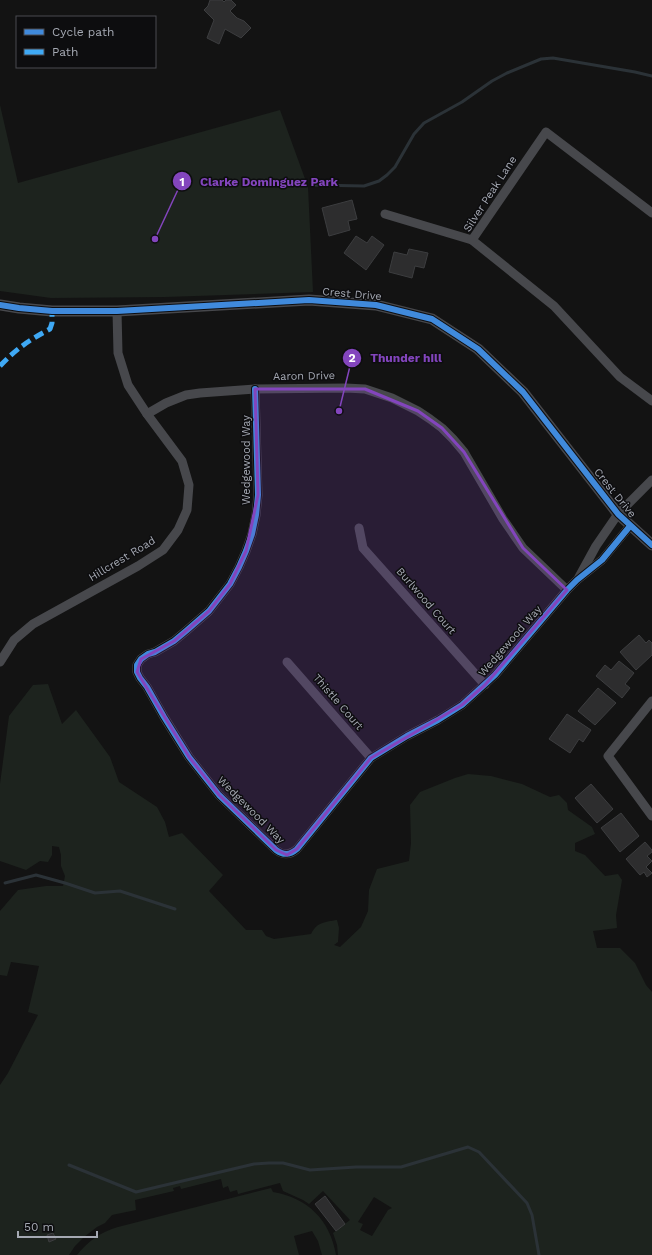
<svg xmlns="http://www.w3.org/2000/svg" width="652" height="1255" viewBox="0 0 652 1255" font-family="'Work Sans',sans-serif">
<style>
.green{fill:#1d231e;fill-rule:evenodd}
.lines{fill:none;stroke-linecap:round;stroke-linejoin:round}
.stream{stroke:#2b3237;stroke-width:3}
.building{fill:#2d2d2e;stroke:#3c3d3f}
.minor{stroke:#47484c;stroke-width:9}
.tertiary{stroke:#47484c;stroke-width:11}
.quiet{stroke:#3fa9f5;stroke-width:5;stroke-dasharray:10 5;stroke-linecap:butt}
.cycleway-casing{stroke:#0d0d0f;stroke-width:8}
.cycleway{stroke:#408adc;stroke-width:6}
.marked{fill:#8345bd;fill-opacity:0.2;stroke:#8345bd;stroke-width:3;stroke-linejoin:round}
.labels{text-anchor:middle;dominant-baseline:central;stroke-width:3;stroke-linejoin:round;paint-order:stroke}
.street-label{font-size:11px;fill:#a5a9b3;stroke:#0d0d0f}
.leader{fill:none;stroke:#8345bd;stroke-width:1.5}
.callout-dot{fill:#8345bd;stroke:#0d0d0f;stroke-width:1.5}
.mark-label{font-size:12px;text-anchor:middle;font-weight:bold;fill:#fff}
.callout-label{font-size:12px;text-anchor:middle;font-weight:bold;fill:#8345bd;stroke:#0d0d0f;stroke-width:3;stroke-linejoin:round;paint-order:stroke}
</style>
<rect width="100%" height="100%" fill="#131313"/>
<g class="green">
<polygon points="0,105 18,183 280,110 308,187 313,292 165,297 51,298 0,291"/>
<path d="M48,684L62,724L76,710L110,757L119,782L157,807L165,822L169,837L182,833L223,875L209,891L246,930H262L266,936L274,939L311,934C317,922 325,922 337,920L339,928L338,942L334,945L340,947L361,927L368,911L369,890L377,869L409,861L411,843L410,805L420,792L455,778L468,774L491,776L522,784L550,797L559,795L567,803L568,810L592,827L595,834L575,843V851L585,855L605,876L618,874L622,880L616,915L617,928L593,931L597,948H620L635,963L646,985L652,992V1255H338L337,1245L333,1233L350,1220L323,1191L309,1204L303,1200L283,1191L280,1183L238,1194L237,1190L230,1192L228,1186L223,1188L221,1179L181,1189L180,1186L173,1188L174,1191L135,1200L136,1210L112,1215L105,1223L97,1227L84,1237L75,1246L69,1255H0V1085L8,1073L38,1015L28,1012L39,966L11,962L7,976L0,975V911L18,890L46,886H63L65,876L61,866V855L59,847L52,846V855L48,862L40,861L26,870L0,861V784L9,716L33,685ZM374,1197L392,1208L388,1210L372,1236L360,1230L363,1224L358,1222Z"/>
<path d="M271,1188L273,1192C308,1198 330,1220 336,1255H322L318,1241L312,1231L294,1236L299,1255H77C88,1241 101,1232 118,1227Z"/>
</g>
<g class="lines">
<g class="stream">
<polyline points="313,185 364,186 379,181 387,175 395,167 414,134 424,123 462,102 492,81 507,73 541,59 553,58 635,72 652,76"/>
<polyline points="5,883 36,875 65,883 95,893 120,891 175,909"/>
<polyline points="69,1165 136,1192 254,1164 269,1163 283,1163 310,1170 356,1167 401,1167 468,1147 479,1152 527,1203 532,1215 539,1255"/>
</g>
</g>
<g class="building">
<polygon points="210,0 222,0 224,2 226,0 231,0 236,5 230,11 237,18 244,21 251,28 241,38 225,29 219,44 207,38 214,20 204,10 208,6"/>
<polygon points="352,200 357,219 348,221 350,230 329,236 322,208"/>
<polygon points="356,236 367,243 372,236 384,245 366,270 344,253"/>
<polygon points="409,249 428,253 424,268 415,266 412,278 389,272 394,252 407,255"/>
<polygon points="639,635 646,643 649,640 652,643 652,655 636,670 620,652"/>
<polygon points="619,661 634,673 625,684 630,688 622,698 596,676 605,665 611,670"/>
<polygon points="598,688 616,703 595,725 578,711"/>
<polygon points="567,714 591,730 583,742 579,739 570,753 549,739"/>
<polygon points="591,784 613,809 597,823 575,798"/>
<polygon points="621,813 639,836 620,852 601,828"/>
<polygon points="645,842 652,850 652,852 647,856 652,861 646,867 652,873 647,877 644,872 640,875 626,859"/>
<polygon points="325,1196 345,1224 336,1231 315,1204"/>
<polygon points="53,1233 56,1239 49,1242 47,1235"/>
</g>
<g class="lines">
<g class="minor">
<polyline points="385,214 472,240 554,306 620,377 652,401"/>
<polyline points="472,240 546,132 652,213"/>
<path d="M255,389L258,495L256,515L252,534L246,551L239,567L230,584L209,611L186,631L174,641L155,652L148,654L141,659L137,665V672L140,678L147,687L164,717L189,757L219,795L276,850C284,856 290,855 297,849L371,758L407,736L438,720L462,705L495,675L567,590L577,580L602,560L630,526"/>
<polyline points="147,414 166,403 186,395 200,393 255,389 346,388 365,389 392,398 418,411 430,419 442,428 453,439 464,452 503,519 523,548 567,590"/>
<polyline points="359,528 363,548 485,685"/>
<polyline points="579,577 596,546 618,514 652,480"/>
<polyline points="0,662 14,640 33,624 138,566 163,550 178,530 187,510 189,485 182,461 147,414 128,385 118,353 117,311"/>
<polyline points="287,662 371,758"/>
<polyline points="652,701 608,756 652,816"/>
</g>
<polyline class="tertiary" points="0,305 19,308 52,311 117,311 309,300 376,305 432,319 478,349 523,392 618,514 652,545"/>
<path class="quiet" d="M0,366C16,349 29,340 50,329L52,323V311"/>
<defs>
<g id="cycleway">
<polyline points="0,305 19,308 52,311 117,311 309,300 376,305 432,319 478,349 523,392 618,514 652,545"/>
<path d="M255,389L258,495L256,515L252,534L246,551L239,567L230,584L209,611L186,631L174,641L155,652L148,654L141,659L137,665V672L140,678L147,687L164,717L189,757L219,795L276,850C284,856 290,855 297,849L371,758L407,736L438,720L462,705L495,675L567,590L577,580L602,560L630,526"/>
</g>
</defs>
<use href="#cycleway" class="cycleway-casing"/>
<use href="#cycleway" class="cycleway"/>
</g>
<path class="marked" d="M255,389H365L418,411L442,428L464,452L523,548L567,590L485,685L462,705L371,758L297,849L287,855L276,850L219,795L189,757L137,672L141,659L174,641L209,611L230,584L246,551L258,495Z"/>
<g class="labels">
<g class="street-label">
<text transform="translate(490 194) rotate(-57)">Silver Peak Lane</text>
<text transform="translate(352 294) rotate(5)">Crest Drive</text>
<text transform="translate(304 376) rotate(-1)">Aaron Drive</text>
<text transform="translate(246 460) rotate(-90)">Wedgewood Way</text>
<text transform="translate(615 493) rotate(51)">Crest Drive</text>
<text transform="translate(122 559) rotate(-31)">Hillcrest Road</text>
<text transform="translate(426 601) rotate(49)">Burlwood Court</text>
<text transform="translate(510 641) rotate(-49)">Wedgewood Way</text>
<text transform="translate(338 702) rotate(49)">Thistle Court</text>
<text transform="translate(251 810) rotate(45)">Wedgewood Way</text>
</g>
</g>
<path class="leader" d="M155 239L182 181M339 411L352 358"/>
<g class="callout-dot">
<circle cx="155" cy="239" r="4"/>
<circle cx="339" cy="411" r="4"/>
<circle cx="182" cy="181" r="10"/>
<circle cx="352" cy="358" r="10"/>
</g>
<g class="mark-label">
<text x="182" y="186">1</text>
<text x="352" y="362">2</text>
</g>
<g class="callout-label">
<text x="269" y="186">Clarke Dominguez Park</text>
<text x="406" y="362">Thunder hill</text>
</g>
<rect x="16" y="16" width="140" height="52" fill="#0d0d0f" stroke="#4a4b51"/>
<rect x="24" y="29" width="20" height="6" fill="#408adc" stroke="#4a4b51"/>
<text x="52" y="36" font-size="12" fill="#a5a9b3">Cycle path</text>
<rect x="24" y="49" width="20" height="6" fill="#3fa9f5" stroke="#4a4b51"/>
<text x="52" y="56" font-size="12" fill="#a5a9b3">Path</text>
<path d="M18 1231v6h79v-6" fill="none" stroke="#a5a9b3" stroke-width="2"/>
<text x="24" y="1231" font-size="12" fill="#a5a9b3" stroke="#0d0d0f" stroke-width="3" paint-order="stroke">50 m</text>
</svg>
